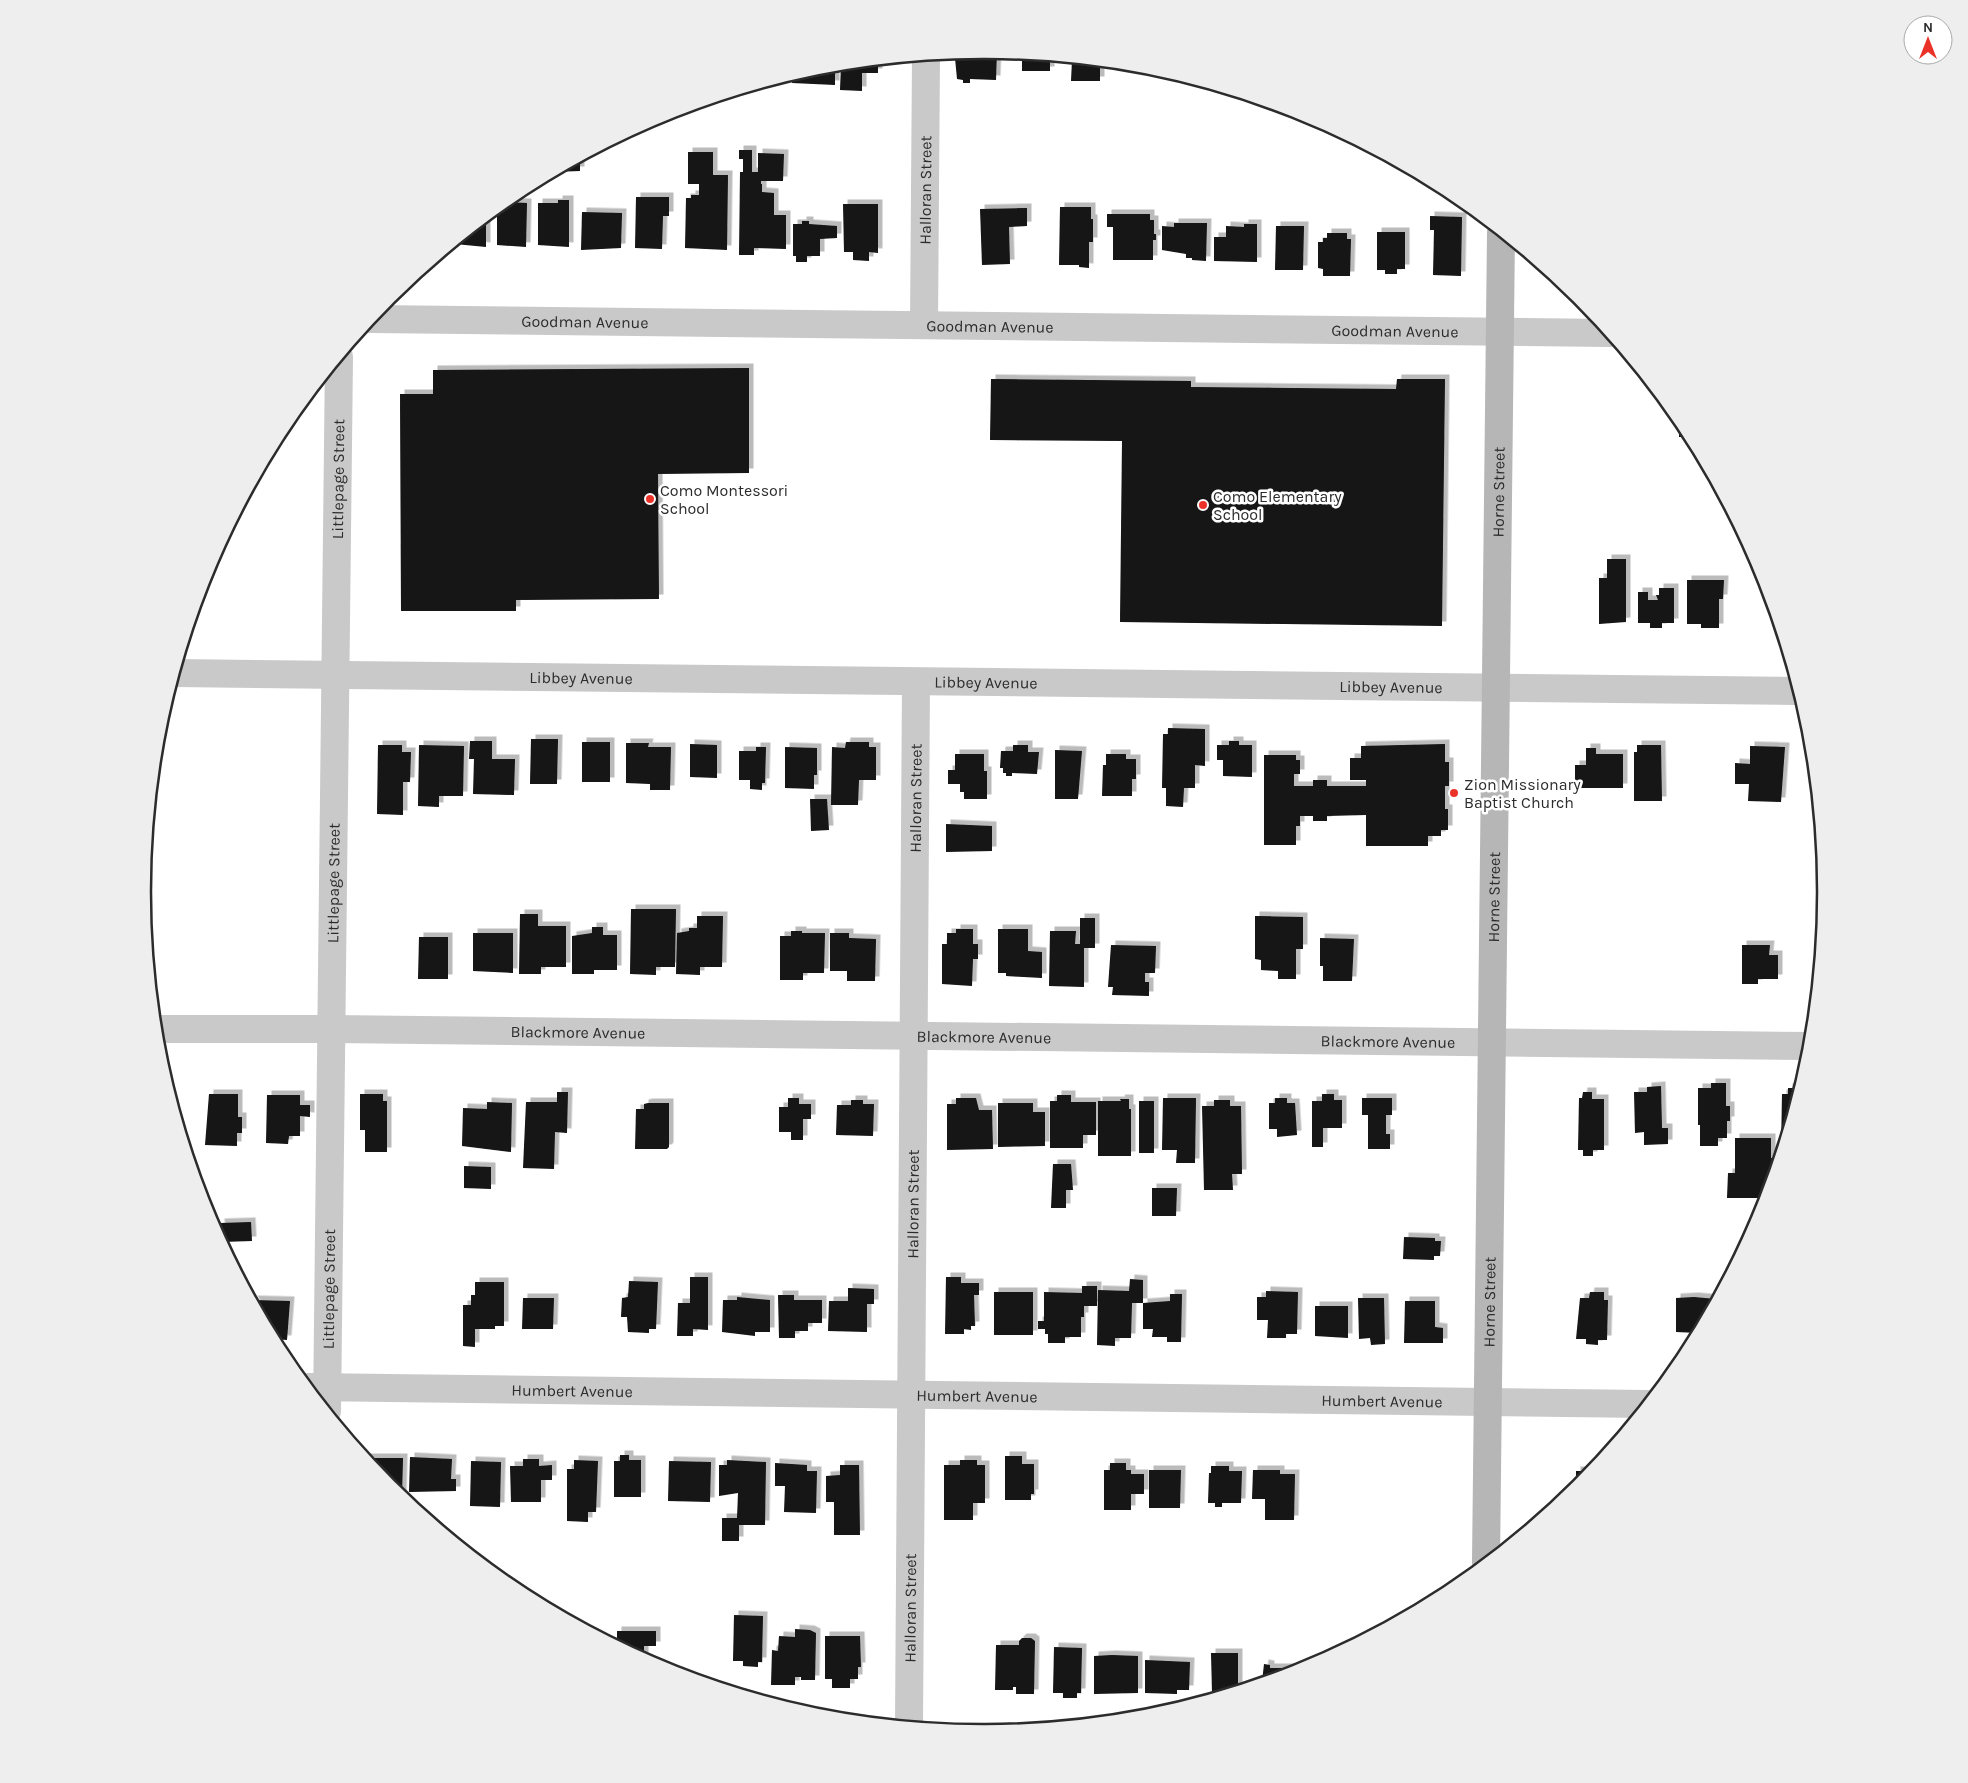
<svg xmlns="http://www.w3.org/2000/svg" width="1968" height="1783" viewBox="0 0 1968 1783" font-family="Karla,sans-serif">
<style>
.building{fill:#131313;filter:url(#shadow)}
.lines{fill:none;stroke-linecap:round;stroke-linejoin:round}
.street{stroke:#c9c9c9;stroke-width:28}
.secondary{stroke:#b6b6b6;stroke-width:28}
.poi-dot{fill:#ea3228;stroke:#fff;stroke-width:2}
.labels{text-anchor:middle;dominant-baseline:central;stroke-width:5;stroke-linejoin:round;paint-order:stroke}
.street-label{font-size:16px;fill:#2c2c2c;stroke:#fff}
.poi-label{font-size:16px;fill:#2c2c2c;stroke:#fff;text-anchor:start}
.rim{fill:none;stroke:#2c2c2c;stroke-width:2.5}
</style>
<defs>
<filter id="shadow"><feDropShadow dx="4.5" dy="-4.5" stdDeviation="0" flood-color="#0004"/></filter>
</defs>
<rect width="100%" height="100%" fill="#fff"/>
<g class="building">
<polygon points="984,50 997,51 996,80 970,79 970,83 963,83 963,80 957,79 955,58 957,58 958,53"/>
<polygon points="1022,54 1050,56 1050,71 1022,71"/>
<polygon points="1061,58 1100,61 1100,81 1071,81 1072,60 1061,60"/>
<polygon points="878,60 878,73 862,73 862,91 840,90 841,64"/>
<polygon points="835,65 835,85 792,83 793,74 820,66"/>
<polygon points="739,150 752,150 752,172 758,172 758,153 784,154 783,181 761,181 761,184 762,184 762,192 774,193 774,215 786,215 786,249 754,248 754,255 739,255 740,172 743,172 743,159 739,159"/>
<polygon points="688,152 713,152 713,175 728,175 727,250 685,248 686,198 691,198 691,195 699,195 699,184 688,184"/>
<polygon points="580,158 580,171 553,172 570,163"/>
<polygon points="636,197 669,197 669,216 663,216 662,249 635,248"/>
<polygon points="558,200 569,200 569,247 538,245 538,203 558,203"/>
<polygon points="504,202 527,203 526,247 497,245 497,208"/>
<polygon points="843,204 878,204 878,253 869,252 869,261 853,260 853,252 844,252"/>
<polygon points="1060,207 1091,207 1091,219 1093,219 1093,242 1089,242 1089,268 1079,267 1079,265 1059,265"/>
<polygon points="1027,208 1027,226 1009,227 1010,264 982,265 980,209"/>
<polygon points="582,212 622,213 621,248 581,250"/>
<polygon points="1107,214 1150,214 1150,220 1154,220 1154,234 1156,234 1156,240 1153,240 1153,260 1113,260 1113,227 1107,227"/>
<polygon points="1430,216 1462,217 1461,276 1433,275 1434,230 1430,230"/>
<polygon points="486,217 486,247 455,244 455,242"/>
<polygon points="802,221 809,221 809,224 837,226 837,238 820,239 820,256 807,256 807,262 796,262 796,256 793,256 793,224 802,224"/>
<polygon points="1174,223 1207,223 1206,261 1192,260 1192,258 1186,258 1186,254 1162,250 1162,226 1174,227"/>
<polygon points="1244,224 1257,224 1257,262 1214,261 1214,237 1226,237 1226,226 1244,227"/>
<polygon points="1276,226 1304,226 1303,270 1275,270"/>
<polygon points="1377,232 1405,232 1405,269 1397,269 1397,274 1385,274 1385,270 1377,270"/>
<polygon points="1327,233 1347,233 1347,239 1351,239 1350,276 1323,276 1323,269 1318,268 1318,242 1323,242 1323,238 1327,238"/>
<polygon points="749,368 749,473 658,474 659,599 516,600 516,611 401,611 400,394 433,394 433,370"/>
<polygon points="991,379 1191,381 1191,387 1396,389 1397,379 1445,379 1442,626 1120,622 1122,441 990,440"/>
<polygon points="1679,419 1684,424 1691,437 1679,437"/>
<polygon points="1607,559 1626,559 1626,622 1599,624 1599,578 1607,578"/>
<polygon points="1687,580 1724,580 1723,599 1719,599 1719,628 1701,628 1701,624 1687,624"/>
<polygon points="1659,588 1674,588 1674,623 1662,623 1662,628 1650,628 1650,623 1638,623 1638,592 1648,592 1648,600 1658,600 1656,595 1659,595"/>
<polygon points="1168,728 1205,729 1205,766 1195,765 1195,788 1184,788 1183,807 1166,806 1166,788 1162,788 1163,734 1168,734"/>
<polygon points="531,739 558,739 557,784 530,784"/>
<polygon points="470,741 492,741 492,759 515,759 514,795 473,794 474,759 469,759"/>
<polygon points="1229,741 1239,741 1239,745 1252,745 1252,777 1223,776 1223,760 1217,760 1217,745 1229,745"/>
<rect x="582" y="742" width="28" height="40"/>
<polygon points="846,742 869,742 869,747 876,747 876,780 859,780 858,805 831,805 832,747 845,748"/>
<polygon points="626,743 649,743 648,747 671,747 670,790 650,790 650,784 626,783"/>
<polygon points="690,744 717,745 717,778 690,777"/>
<polygon points="1445,744 1445,762 1449,762 1449,786 1445,786 1445,809 1448,809 1448,830 1441,830 1441,836 1428,836 1428,846 1366,846 1366,815 1327,816 1327,821 1313,821 1313,816 1300,816 1300,826 1296,826 1296,845 1264,845 1264,755 1296,755 1296,760 1300,760 1300,774 1294,774 1294,786 1313,786 1313,780 1327,780 1327,786 1366,786 1366,780 1350,780 1350,758 1361,758 1361,746"/>
<polygon points="378,745 402,745 402,752 411,752 410,782 403,782 403,815 377,814"/>
<polygon points="419,745 464,746 463,796 439,796 439,807 418,806"/>
<polygon points="1013,745 1028,745 1028,752 1039,752 1037,774 1012,773 1012,776 1006,776 1006,773 1003,773 1003,768 1000,768 1001,751 1013,751"/>
<polygon points="1637,745 1661,745 1662,801 1634,801 1634,752 1637,752"/>
<polygon points="1750,746 1785,747 1781,802 1748,801 1749,784 1735,784 1735,763 1750,764"/>
<polygon points="756,747 766,747 765,783 762,783 762,790 750,789 750,780 739,780 739,751 756,751"/>
<polygon points="785,747 817,748 817,775 814,775 814,789 785,788"/>
<polygon points="1586,748 1596,748 1596,754 1623,754 1623,788 1575,788 1575,765 1586,765"/>
<polygon points="1055,750 1082,751 1078,799 1055,799"/>
<polygon points="955,754 984,754 984,771 987,771 987,799 964,799 964,792 960,792 960,784 948,784 948,770 955,770"/>
<polygon points="1106,754 1126,754 1126,759 1136,759 1136,779 1132,779 1132,796 1102,796 1103,765 1106,765"/>
<polygon points="810,799 827,799 829,830 811,831"/>
<polygon points="946,824 992,826 992,851 946,852"/>
<polygon points="631,909 676,909 675,967 656,967 656,975 630,974"/>
<polygon points="520,914 538,914 538,926 566,926 566,967 541,967 541,974 519,974"/>
<polygon points="697,916 723,916 722,967 700,967 700,975 676,974 677,933 689,931 689,928 697,928"/>
<polygon points="1255,916 1303,917 1303,949 1296,949 1296,979 1278,979 1278,971 1261,970 1261,960 1255,959"/>
<polygon points="1080,918 1095,918 1095,948 1084,948 1084,987 1049,986 1050,931 1076,931 1075,944 1080,944"/>
<polygon points="592,927 603,927 603,935 617,935 617,970 594,970 594,974 572,974 572,936 592,933"/>
<polygon points="956,929 973,929 973,944 978,944 978,959 973,959 972,986 942,984 942,944 947,944 947,933 956,933"/>
<polygon points="998,929 1028,929 1028,951 1042,952 1042,978 1006,976 1006,973 998,973"/>
<polygon points="791,931 802,931 802,933 825,933 824,973 803,973 803,980 780,980 780,936 791,936"/>
<polygon points="473,933 513,933 513,973 473,971"/>
<polygon points="830,933 849,933 849,938 876,939 875,981 847,981 847,971 830,971"/>
<polygon points="419,937 448,937 448,979 418,979"/>
<polygon points="1320,938 1354,939 1352,981 1323,981 1323,966 1320,966"/>
<polygon points="1111,945 1156,946 1155,973 1145,973 1145,982 1149,982 1149,996 1112,995 1113,987 1108,987"/>
<polygon points="1742,945 1770,945 1769,955 1778,955 1778,979 1758,979 1758,984 1742,984"/>
<polygon points="1711,1083 1726,1083 1726,1106 1730,1106 1730,1121 1727,1121 1727,1138 1718,1138 1718,1146 1700,1146 1700,1125 1698,1125 1698,1088 1711,1088"/>
<polygon points="1661,1086 1662,1128 1668,1128 1668,1144 1644,1145 1644,1132 1635,1133 1634,1092 1647,1092 1647,1087"/>
<polygon points="1788,1088 1800,1088 1781,1148 1782,1094 1788,1094"/>
<polygon points="557,1092 568,1092 567,1133 555,1132 554,1169 523,1168 526,1102 557,1102"/>
<polygon points="1583,1092 1592,1092 1592,1099 1604,1099 1604,1150 1593,1150 1593,1156 1583,1156 1583,1150 1578,1150 1579,1098 1582,1098"/>
<polygon points="209,1094 238,1094 238,1117 242,1117 242,1133 237,1133 237,1146 205,1145"/>
<polygon points="360,1094 383,1094 383,1101 387,1101 387,1152 365,1152 365,1130 360,1130"/>
<polygon points="1322,1094 1334,1094 1334,1100 1342,1100 1342,1128 1323,1128 1323,1147 1312,1147 1312,1101 1322,1101"/>
<polygon points="267,1095 300,1095 300,1105 310,1105 310,1117 300,1116 300,1136 289,1136 288,1144 266,1143"/>
<polygon points="1057,1095 1071,1095 1071,1102 1096,1102 1096,1135 1083,1135 1083,1148 1050,1148 1050,1101 1057,1101"/>
<polygon points="788,1098 799,1098 799,1104 811,1104 811,1119 803,1119 803,1140 791,1140 791,1132 779,1132 779,1107 788,1107"/>
<polygon points="956,1098 976,1098 979,1110 992,1110 993,1149 947,1150 947,1104 956,1104"/>
<polygon points="1163,1098 1196,1098 1195,1163 1176,1163 1177,1150 1162,1150"/>
<polygon points="1275,1098 1287,1098 1287,1103 1295,1103 1297,1135 1277,1137 1277,1129 1269,1129 1269,1103 1275,1103"/>
<polygon points="1362,1098 1392,1098 1392,1115 1386,1115 1386,1134 1390,1134 1390,1149 1368,1149 1368,1115 1362,1115"/>
<polygon points="1120,1099 1129,1099 1129,1109 1131,1109 1131,1156 1098,1156 1098,1101 1121,1101"/>
<polygon points="851,1100 863,1100 863,1104 874,1104 873,1136 836,1135 837,1105 851,1105"/>
<polygon points="1214,1100 1230,1100 1230,1106 1241,1106 1242,1174 1232,1174 1233,1190 1204,1190 1202,1106 1214,1106"/>
<rect x="1139" y="1101" width="15" height="52"/>
<polygon points="487,1102 512,1103 511,1152 462,1146 463,1108 487,1109"/>
<polygon points="648,1103 669,1103 669,1147 667,1149 635,1149 636,1109 644,1109 644,1104"/>
<polygon points="998,1103 1033,1103 1033,1112 1045,1112 1045,1146 998,1147"/>
<polygon points="1735,1138 1771,1138 1771,1158 1777,1158 1777,1162 1766,1198 1727,1198 1728,1173 1735,1173"/>
<polygon points="1053,1164 1071,1164 1073,1190 1066,1190 1066,1208 1051,1208"/>
<polygon points="464,1166 491,1167 491,1189 464,1188"/>
<polygon points="1152,1188 1177,1188 1176,1216 1152,1216"/>
<polygon points="251,1222 252,1241 222,1242 220,1223"/>
<polygon points="1404,1237 1435,1238 1435,1241 1441,1241 1440,1256 1434,1256 1434,1260 1403,1259"/>
<polygon points="690,1277 708,1277 708,1330 693,1329 693,1336 677,1336 678,1303 690,1303"/>
<polygon points="946,1277 961,1277 961,1283 979,1283 979,1295 974,1295 975,1326 971,1326 971,1330 964,1329 964,1334 945,1334"/>
<polygon points="1130,1279 1143,1280 1143,1303 1132,1303 1131,1338 1115,1338 1115,1346 1097,1345 1098,1290 1129,1291"/>
<polygon points="629,1281 658,1282 656,1329 649,1329 649,1333 628,1332 627,1317 621,1317 622,1298 628,1297"/>
<polygon points="475,1282 504,1282 504,1326 495,1326 495,1329 475,1329 475,1347 463,1346 463,1305 471,1305 471,1295 475,1295"/>
<polygon points="1082,1286 1097,1286 1097,1306 1084,1306 1084,1317 1081,1317 1081,1337 1065,1337 1065,1343 1048,1343 1048,1334 1045,1334 1045,1329 1038,1329 1038,1321 1044,1321 1044,1292 1082,1293"/>
<polygon points="848,1288 874,1289 874,1304 867,1304 867,1332 828,1331 829,1301 848,1301"/>
<polygon points="1266,1291 1298,1292 1297,1334 1286,1334 1286,1338 1267,1338 1268,1320 1257,1320 1257,1297 1266,1297"/>
<rect x="994" y="1292" width="39" height="43"/>
<polygon points="1590,1292 1604,1292 1604,1300 1608,1300 1607,1340 1598,1340 1598,1345 1586,1344 1586,1339 1576,1339 1580,1298 1589,1298"/>
<polygon points="1170,1294 1182,1294 1181,1342 1167,1342 1167,1337 1152,1337 1153,1329 1143,1329 1143,1303 1170,1301"/>
<polygon points="778,1295 794,1295 794,1300 822,1300 822,1323 808,1323 808,1331 795,1331 795,1338 779,1338"/>
<polygon points="737,1297 770,1300 770,1332 755,1332 755,1336 722,1332 723,1300 737,1300"/>
<polygon points="1694,1297 1716,1299 1698,1333 1676,1332 1676,1298"/>
<polygon points="523,1298 554,1298 553,1329 522,1329"/>
<polygon points="1358,1298 1384,1298 1385,1344 1371,1345 1370,1338 1359,1339"/>
<polygon points="253,1300 290,1301 287,1340 274,1339"/>
<polygon points="1405,1301 1435,1301 1435,1327 1443,1328 1443,1343 1404,1343"/>
<polygon points="1315,1306 1348,1306 1348,1338 1315,1336"/>
<polygon points="620,1455 629,1455 629,1460 641,1460 641,1497 614,1497 614,1461 620,1461"/>
<polygon points="1005,1456 1022,1456 1022,1464 1034,1464 1034,1494 1031,1494 1031,1500 1005,1500"/>
<polygon points="410,1457 452,1459 451,1479 456,1479 456,1491 409,1492"/>
<polygon points="365,1458 403,1458 402,1498 389,1486"/>
<polygon points="523,1459 539,1459 539,1466 552,1465 552,1480 541,1480 541,1502 511,1502 510,1466 523,1466"/>
<polygon points="574,1460 598,1461 596,1512 588,1512 588,1522 567,1521 567,1469 574,1469"/>
<polygon points="727,1460 766,1462 765,1525 739,1525 739,1541 722,1541 722,1518 737,1518 738,1493 719,1496 719,1465 727,1465"/>
<polygon points="960,1460 977,1460 977,1465 985,1465 985,1503 973,1503 973,1520 944,1520 944,1465 960,1465"/>
<polygon points="471,1461 501,1462 500,1507 470,1506"/>
<polygon points="669,1461 711,1462 710,1502 668,1501"/>
<polygon points="775,1463 807,1465 807,1471 817,1471 816,1513 784,1512 785,1486 775,1486"/>
<polygon points="1110,1463 1126,1463 1126,1470 1131,1470 1131,1474 1144,1474 1144,1494 1131,1494 1131,1510 1104,1510 1104,1470 1110,1470"/>
<polygon points="840,1465 859,1465 860,1535 834,1535 834,1502 826,1502 826,1476 840,1475"/>
<polygon points="1211,1466 1229,1466 1229,1471 1242,1471 1241,1503 1222,1503 1222,1507 1215,1507 1215,1503 1208,1503 1209,1473 1211,1473"/>
<polygon points="1591,1466 1596,1466 1576,1489 1576,1471 1591,1471"/>
<polygon points="1149,1470 1181,1470 1180,1508 1149,1508"/>
<polygon points="1253,1470 1280,1470 1280,1474 1295,1474 1294,1520 1265,1520 1265,1499 1252,1499"/>
<polygon points="734,1615 763,1616 762,1662 758,1662 758,1667 743,1666 743,1661 733,1661"/>
<polygon points="795,1629 810,1630 816,1633 815,1680 801,1680 801,1677 795,1677 795,1685 771,1685 772,1650 778,1651 779,1636 795,1637"/>
<polygon points="617,1631 656,1631 656,1646 644,1646 644,1659 617,1645"/>
<polygon points="825,1636 860,1636 861,1667 858,1667 858,1679 850,1679 850,1688 832,1688 832,1679 825,1679"/>
<polygon points="1022,1638 1031,1638 1035,1641 1034,1694 1016,1694 1016,1687 1013,1687 1013,1690 995,1690 996,1645 1019,1645 1019,1641"/>
<polygon points="1054,1647 1082,1648 1081,1693 1077,1693 1077,1698 1063,1698 1063,1693 1053,1693"/>
<polygon points="1211,1653 1238,1653 1238,1689 1226,1693 1212,1693"/>
<polygon points="1112,1655 1138,1656 1138,1693 1094,1694 1094,1656"/>
<polygon points="1145,1660 1190,1662 1189,1690 1177,1690 1177,1694 1145,1693"/>
<polygon points="1264,1664 1270,1665 1270,1668 1292,1668 1292,1673 1262,1682"/>
</g>
<g class="lines">
<g class="street">
<path id="s1" d="M371,319L1609,333"/>
<path id="s2" d="M924,325L926,56"/>
<path id="s3" d="M175,673L1798,691"/>
<path id="s4" d="M156,1029H331L1810,1046"/>
<path id="s5" d="M308,1387L1647,1404"/>
<path id="s6" d="M327,1411L339,357"/>
<path id="s7" d="M909,1726L916,682"/>
</g>
<path class="secondary" id="s8" d="M1486,1562L1501,233"/>
</g>
<g class="poi-dot">
<circle cx="650" cy="499" r="5"/>
<circle cx="1203" cy="505" r="5"/>
<circle cx="1454" cy="793" r="5"/>
</g>
<g class="labels">
<g class="street-label">
<text stroke="none"><textPath href="#s2" startOffset="135">Halloran Street</textPath></text>
<text stroke="none"><textPath href="#s1" startOffset="214">Goodman Avenue</textPath></text>
<text stroke="none"><textPath href="#s1" startOffset="619">Goodman Avenue</textPath></text>
<text stroke="none"><textPath href="#s1" startOffset="1024">Goodman Avenue</textPath></text>
<text stroke="none"><textPath href="#s6" startOffset="932">Littlepage Street</textPath></text>
<text stroke="none"><textPath href="#s8" startOffset="1070">Horne Street</textPath></text>
<text stroke="none"><textPath href="#s3" startOffset="406">Libbey Avenue</textPath></text>
<text stroke="none"><textPath href="#s3" startOffset="811">Libbey Avenue</textPath></text>
<text stroke="none"><textPath href="#s3" startOffset="1216">Libbey Avenue</textPath></text>
<text stroke="none"><textPath href="#s7" startOffset="928">Halloran Street</textPath></text>
<text stroke="none"><textPath href="#s6" startOffset="528">Littlepage Street</textPath></text>
<text stroke="none"><textPath href="#s8" startOffset="665">Horne Street</textPath></text>
<text stroke="none"><textPath href="#s4" startOffset="422">Blackmore Avenue</textPath></text>
<text stroke="none"><textPath href="#s4" startOffset="828">Blackmore Avenue</textPath></text>
<text stroke="none"><textPath href="#s4" startOffset="1232">Blackmore Avenue</textPath></text>
<text stroke="none"><textPath href="#s7" startOffset="522">Halloran Street</textPath></text>
<text stroke="none"><textPath href="#s6" startOffset="122">Littlepage Street</textPath></text>
<text stroke="none"><textPath href="#s8" startOffset="260">Horne Street</textPath></text>
<text stroke="none"><textPath href="#s5" startOffset="264">Humbert Avenue</textPath></text>
<text stroke="none"><textPath href="#s5" startOffset="669">Humbert Avenue</textPath></text>
<text stroke="none"><textPath href="#s5" startOffset="1074">Humbert Avenue</textPath></text>
<text stroke="none"><textPath href="#s7" startOffset="118">Halloran Street</textPath></text>
</g>
<g class="poi-label">
<text x="660" y="490">Como Montessori<tspan x="660" dy="18">School</tspan></text>
<text x="1213" y="496">Como Elementary<tspan x="1213" dy="18">School</tspan></text>
<text x="1464" y="784">Zion Missionary<tspan x="1464" dy="18">Baptist Church</tspan></text>
</g>
</g>
<path d="M0 0H1968V1783H0ZM983 59H985A832 832 0 0 1 1817 891V892A832 832 0 0 1 985 1724H983A832 832 0 0 1 151 892V891A832 832 0 0 1 983 59Z" fill="#eee" fill-rule="evenodd"/>
<path class="rim" d="M983 59H985A832 832 0 0 1 1817 891V892A832 832 0 0 1 985 1724H983A832 832 0 0 1 151 892V891A832 832 0 0 1 983 59Z"/>
<g transform="translate(1928 40)"><circle r="24" fill="#ffffff" stroke="#ababab"/>
<path d="M0-4L9 19L0 12L-9 19Z" fill="#ea3228"/>
<text y="-8" font-size="14" font-weight="bold" text-anchor="middle" fill="#2c2c2c">N</text>
</g>
</svg>
